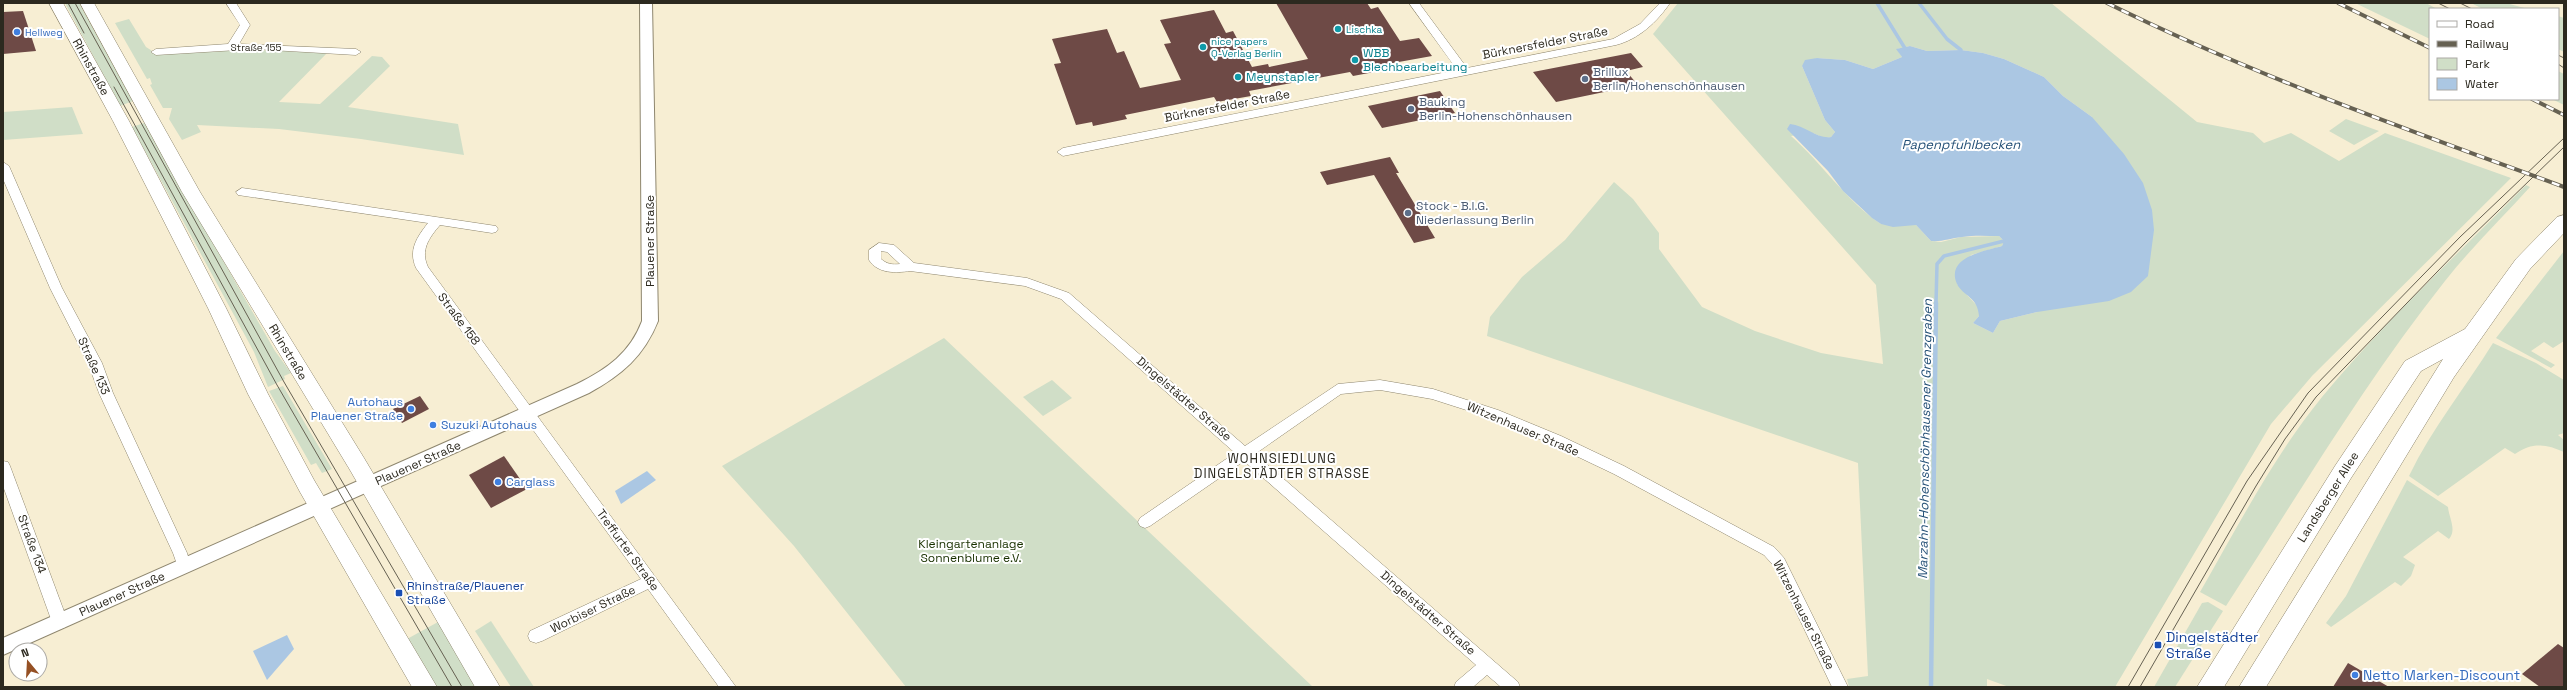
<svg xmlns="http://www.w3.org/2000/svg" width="2567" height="690" viewBox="0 0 2567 690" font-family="'Space Grotesk',sans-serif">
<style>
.green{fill:#d0dec7;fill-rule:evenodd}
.water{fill:#abc7e3}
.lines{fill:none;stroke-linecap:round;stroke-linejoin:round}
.stream-far1{stroke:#abc7e3;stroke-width:3.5}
.stream{stroke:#abc7e3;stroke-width:4.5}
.building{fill:#6e4a46}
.minor-casing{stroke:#8e866e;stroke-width:1}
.tertiary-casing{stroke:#8e866e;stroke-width:2}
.secondary-casing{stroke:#8e866e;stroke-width:1}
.primary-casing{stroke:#8e866e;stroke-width:1}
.minor{fill:#fff;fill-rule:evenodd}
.tertiary{fill:#fff;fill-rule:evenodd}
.secondary{fill:#fff;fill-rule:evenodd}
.primary{fill:#fff;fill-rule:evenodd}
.tram{stroke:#666152;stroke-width:1}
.rail-casing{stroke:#666152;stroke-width:4}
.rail{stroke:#fff;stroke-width:2.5;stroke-dasharray:8;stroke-linecap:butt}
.culture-dot{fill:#0f9aa8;stroke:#fff;stroke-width:1.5}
.shop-dot{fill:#3f7fe0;stroke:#fff;stroke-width:1.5}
.service-dot{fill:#5c6f8a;stroke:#fff;stroke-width:1.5}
.transit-dot{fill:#1a4fb4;stroke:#fff;stroke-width:1.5}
.labels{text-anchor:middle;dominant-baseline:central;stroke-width:4;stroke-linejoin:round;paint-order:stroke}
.far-culture-label{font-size:10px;fill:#0d838f;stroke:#fff;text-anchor:start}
.far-shop-label{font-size:10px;fill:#366cbe;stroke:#fff;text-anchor:start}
.far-street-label{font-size:10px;fill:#2c291f;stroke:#fff}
.street-label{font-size:12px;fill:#2c291f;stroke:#fff}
.culture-label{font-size:12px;fill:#0d838f;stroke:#fff;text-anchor:start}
.service-label{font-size:12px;fill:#4e5e75;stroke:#fff;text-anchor:start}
.shop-label{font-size:12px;fill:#366cbe;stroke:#fff;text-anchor:start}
.park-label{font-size:12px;fill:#193100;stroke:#fff}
.transit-label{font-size:12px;fill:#164399;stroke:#fff;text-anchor:start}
.water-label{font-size:13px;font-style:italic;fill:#255177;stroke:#fff}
.neighbourhood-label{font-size:13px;letter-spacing:1px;fill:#2c291f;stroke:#fff}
.near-transit-label{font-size:14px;fill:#164399;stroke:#fff;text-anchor:start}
.near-shop-label{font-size:14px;fill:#366cbe;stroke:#fff;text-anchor:start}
</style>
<rect width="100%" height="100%" fill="#f7eed3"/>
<g class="green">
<polygon points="65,3 79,3 133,101 120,106"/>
<path d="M1678,3H2051L2197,122L2253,133L2264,143L2291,133L2339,161L2385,133L2511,178L2312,376L2271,424L2115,687H2009L1987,679V687H1849L1847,679L1868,676L1858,463L1487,336L1490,317L1522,277L1565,240L1614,182L1633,199L1659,233V249L1702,307L1755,331L1821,353L1883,364L1876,285L1653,34ZM1910,46L1927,51L1961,50L1983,53L2004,59L2044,77L2063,96L2092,117L2037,312L2000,321L1993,333L1973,323L1979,316V308L1957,284L1971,255L2002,246L2004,241L1999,236L1961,237L1941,242L1931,241L1916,225L1881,224C1847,202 1822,163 1791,136L1813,133L1824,138L1831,137L1835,132L1825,120L1802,66L1817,58L1845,60L1873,69L1902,57L1897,49Z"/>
<polygon points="2355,3 2426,3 2437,9 2430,9 2430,39"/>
<polygon points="2471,3 2506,3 2528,9 2483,9"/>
<polygon points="2558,16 2564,18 2564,52 2558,49"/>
<polygon points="129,19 146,47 157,54 247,50 328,52 279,102 320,104 372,56 382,57 390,66 348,107 458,124 464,155 361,139 279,129 197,125 201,132 182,140 169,119 172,108 163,108 150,85 152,84 150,78 147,79 115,23"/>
<polygon points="2558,71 2564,74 2564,105 2552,99 2558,99"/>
<polygon points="72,107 83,134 3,140 3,112"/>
<polygon points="2346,119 2379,131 2354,145 2329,131"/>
<polygon points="144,123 275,351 291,373 284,376 285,379 268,387 254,352 132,127"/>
<path d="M2526,185L2530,187C2502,218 2471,248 2445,281C2364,383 2297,497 2226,606L2200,592C2238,526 2274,456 2322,397C2384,322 2458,254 2526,185Z"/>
<polygon points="2564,251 2564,341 2553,348 2544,342 2531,351 2555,365 2551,368 2496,338"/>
<polygon points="944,338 1313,687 906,687 794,546 722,466"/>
<path d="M2493,343L2536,363L2564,380V433L2558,435L2564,440V452C2546,444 2532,442 2515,454L2505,448L2438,496L2409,476C2432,428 2465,388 2493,343Z"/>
<polygon points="1052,380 1072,398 1043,416 1023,397"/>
<polygon points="283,386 332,469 322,473 316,463 311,465 269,391"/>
<path d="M2407,480L2448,507C2449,518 2457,530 2449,539L2438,531L2403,557L2415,565L2411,576L2401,586L2395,582L2331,627L2326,623L2346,596Z"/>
<polygon points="2208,602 2223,611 2175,687 2154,687 2202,603"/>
<polygon points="491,621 534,687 511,687 475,631"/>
<polygon points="438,622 478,687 435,687 407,639"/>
</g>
<g class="water">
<path d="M1910,46L1927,51L1961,50L1983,53L2004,59L2044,77L2063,96L2092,117L2124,154L2143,183L2152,210L2154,230L2148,276L2131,292L2109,301L2037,312L2000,321L1993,333L1973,323L1979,316C1978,297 1963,296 1957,284C1945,257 1985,251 2002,246L2004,241L1999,236C1987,236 1974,235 1962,237C1951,238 1942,242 1931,241L1916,225L1893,227L1881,224L1872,218L1843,191L1828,171L1787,129L1790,124C1806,126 1817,139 1831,137L1835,132L1825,120L1802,66L1805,60L1817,58L1845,60L1873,69L1902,57L1896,49Z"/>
<polygon points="647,471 656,480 621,504 615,491"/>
<polygon points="287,635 294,649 267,680 253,651"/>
</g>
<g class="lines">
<g class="stream-far1">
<polyline points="1877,3 1906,50"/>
<polyline points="1919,3 1947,39 1961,50"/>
<polyline points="1936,304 1937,264 1944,256 2004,241"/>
</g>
<polyline class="stream" points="1931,687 1936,303"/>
</g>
<g class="building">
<polygon points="1276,3 1367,3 1371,9 1378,7 1400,41 1419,38 1432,56 1382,65 1385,70 1353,76 1350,72 1249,91 1251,96 1217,102 1214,97 1125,115 1127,119 1093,126 1092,122 1076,125 1054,64 1061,63 1052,39 1107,29 1117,53 1124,51 1140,88 1181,80 1164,44 1171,43 1160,20 1214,10 1226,33 1233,31 1252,67 1268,64 1269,67 1308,59"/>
<polygon points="23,11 36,51 3,54 3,12"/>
<polygon points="1631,53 1643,67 1626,71 1638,85 1556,102 1533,72"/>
<polygon points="1440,91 1455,113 1382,128 1368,106"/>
<polygon points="1390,157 1399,173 1396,173 1435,238 1414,243 1374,175 1327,185 1320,172"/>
<polygon points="420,396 429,409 402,423 393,409"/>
<polygon points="504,456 527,489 491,508 469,475"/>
<polygon points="2558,644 2564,648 2564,687 2540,687 2522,674"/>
<polygon points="2348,663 2389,687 2333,687"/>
</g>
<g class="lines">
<defs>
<g id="minor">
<polygon points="226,3 236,3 250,25 239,44 356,49 361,52 356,55 254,49 156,55 151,52 156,49 228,44 240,25"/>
<path d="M1409,3H1419L1467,68L1613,39L1640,24L1660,3H1670C1657,22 1639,39 1616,45L1063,156L1057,152L1063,148L1457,70Z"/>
<polygon points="3,162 9,166 62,288 102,363 113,393 187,553 191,566 189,570 184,572 179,570 173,553 99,393 88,363 50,288 3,179"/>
<path d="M242,188L496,226L498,229L496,232L492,233L440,225C429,238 420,250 428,267L736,687H719L648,589L542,641L536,643L530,641L528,636L530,631L641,579L416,268C408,250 417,237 428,223L238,195L236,192Z"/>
<path d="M879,243L894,245L914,263L1027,278L1069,293L1245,446L1338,384L1380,380L1433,389L1498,410L1561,436L1624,466L1774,547L1784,558L1848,687H1832L1774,566L1764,555L1614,474L1551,444L1488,417L1432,399L1380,390L1341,394L1255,454L1518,682L1520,687H1501L1487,675L1473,687H1454L1456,682L1476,665L1244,461L1150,526L1145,528L1140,526L1138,522L1140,518L1235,453L1061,299L1025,286L910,271C896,273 878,274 869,260V250ZM881,251L887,252L900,264C892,265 887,264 881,259Z"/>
<polygon points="3,461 8,462 10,466 68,622 65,627 60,629 55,627 52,622 3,486"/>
</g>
<path id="tertiary" d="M640,3H652L658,321C644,356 622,375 589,393L3,655V638L577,384C607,369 630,353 642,321Z"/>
<g id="secondary">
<polygon points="49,3 63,3 129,121 226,308 268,394 314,480 437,687 412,687 300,492 248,394 208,308 113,121"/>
<polygon points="80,3 94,3 200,192 364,458 500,687 475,687 350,470 182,192"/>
</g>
<polygon id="primary" points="2564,215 2564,233 2530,269 2454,377 2266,687 2239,687 2443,359 2421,371 2351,478 2224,687 2197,687 2335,466 2405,361 2465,329 2516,259 2557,217"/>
</defs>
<use href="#minor" class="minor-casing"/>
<use href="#tertiary" class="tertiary-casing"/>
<use href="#secondary" class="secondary-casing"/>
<use href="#primary" class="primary-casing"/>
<use href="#minor" class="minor"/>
<use href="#tertiary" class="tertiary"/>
<use href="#secondary" class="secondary"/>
<use href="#primary" class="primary"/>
<g class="tram">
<polyline points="68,3 84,33"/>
<polyline points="75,3 284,382 462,687"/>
<polyline points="2438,3 2450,9"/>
<polyline points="2460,3 2472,9"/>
<polyline points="2558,55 2564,58"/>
<polyline points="2558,64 2564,68"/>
<polyline points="114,87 277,385 452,687"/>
<polyline points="2128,687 2247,481 2308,393 2460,237 2564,138"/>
<polyline points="2140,687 2256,486 2285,439 2316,397 2467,241 2564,147"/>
</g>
<defs>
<g id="rail">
<path d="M2107,3C2255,76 2409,130 2564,187"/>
<polyline points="2338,3 2430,48"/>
<polyline points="2532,99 2564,115"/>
</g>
</defs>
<use href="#rail" class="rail-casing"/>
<use href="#rail" class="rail"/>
</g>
<g class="culture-dot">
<circle cx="1338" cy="29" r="4"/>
<circle cx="1203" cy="47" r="4"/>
<circle cx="1355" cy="60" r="4"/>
<circle cx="1238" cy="77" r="4"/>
</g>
<g class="shop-dot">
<circle cx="17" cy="32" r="4"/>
<circle cx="411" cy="409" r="4"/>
<circle cx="433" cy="425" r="4"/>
<circle cx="498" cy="482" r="4"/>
<circle cx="2355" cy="675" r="4"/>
</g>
<g class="service-dot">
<circle cx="1585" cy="79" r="4"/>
<circle cx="1411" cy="109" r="4"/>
<circle cx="1408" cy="213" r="4"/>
</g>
<g class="transit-dot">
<rect x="395" y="589" width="8" height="8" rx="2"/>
<rect x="2154" y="641" width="8" height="8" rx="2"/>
</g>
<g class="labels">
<g class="far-culture-label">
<text x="1346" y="29">Lischka</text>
<text x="1211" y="41">nice papers<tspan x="1211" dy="12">Q-Verlag Berlin</tspan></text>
</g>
<g class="far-shop-label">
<text x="25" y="32">Hellweg</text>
</g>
<g class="far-street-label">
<text x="256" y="47">Straße 155</text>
</g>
<g class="street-label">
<text transform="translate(1545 43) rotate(-11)">Bürknersfelder Straße</text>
<text transform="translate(91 67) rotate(61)">Rhinstraße</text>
<text transform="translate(1227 106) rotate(-11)">Bürknersfelder Straße</text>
<text transform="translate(650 241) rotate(-90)">Plauener Straße</text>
<text transform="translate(459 319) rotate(53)">Straße 158</text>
<text transform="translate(288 352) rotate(59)">Rhinstraße</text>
<text transform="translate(94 366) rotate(66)">Straße 133</text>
<text transform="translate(1184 399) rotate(41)">Dingelstädter Straße</text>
<text transform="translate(1523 429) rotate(23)">Witzenhauser Straße</text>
<text transform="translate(418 463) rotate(-24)">Plauener Straße</text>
<text transform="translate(2328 497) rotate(-58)">Landsberger Allee</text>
<text transform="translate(32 544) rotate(70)">Straße 134</text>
<text transform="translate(628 550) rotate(54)">Treffurter Straße</text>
<text transform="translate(122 594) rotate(-24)">Plauener Straße</text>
<text transform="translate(593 609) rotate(-26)">Worbiser Straße</text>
<text transform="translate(1428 613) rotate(41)">Dingelstädter Straße</text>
<text transform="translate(1804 615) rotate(63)">Witzenhauser Straße</text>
</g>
<g class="culture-label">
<text x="1363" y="53">WBB<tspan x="1363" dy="14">Blechbearbeitung</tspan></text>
<text x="1246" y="77">Meynstapler</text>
</g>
<g class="service-label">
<text x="1593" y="72">Brillux<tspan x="1593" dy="14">Berlin/Hohenschönhausen</tspan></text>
<text x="1419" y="102">Bauking<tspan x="1419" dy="14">Berlin-Hohenschönhausen</tspan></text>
<text x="1416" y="206">Stock - B.I.G.<tspan x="1416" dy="14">Niederlassung Berlin</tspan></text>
</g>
<g class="shop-label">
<text x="403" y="402" text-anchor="end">Autohaus<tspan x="403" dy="14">Plauener Straße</tspan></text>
<text x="441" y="425">Suzuki Autohaus</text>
<text x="506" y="482">Carglass</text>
</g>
<g class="park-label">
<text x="971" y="544">Kleingartenanlage<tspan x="971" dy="14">Sonnenblume e.V.</tspan></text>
</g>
<g class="transit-label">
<text x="407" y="586">Rhinstraße/Plauener<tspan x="407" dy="14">Straße</tspan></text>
</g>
<g class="water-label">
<text x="1961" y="144">Papenpfuhlbecken</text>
<text transform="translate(1925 439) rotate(-89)">Marzahn-Hohenschönhausener Grenzgraben</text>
</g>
<g class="neighbourhood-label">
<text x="1282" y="458">WOHNSIEDLUNG<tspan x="1282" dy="15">DINGELSTÄDTER STRASSE</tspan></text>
</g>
<g class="near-transit-label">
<text x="2166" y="637">Dingelstädter<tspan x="2166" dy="16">Straße</tspan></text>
</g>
<g class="near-shop-label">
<text x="2363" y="675">Netto Marken-Discount</text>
</g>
</g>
<rect width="2567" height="690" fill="none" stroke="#2c291f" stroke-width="8"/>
<rect x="2429" y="8" width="130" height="92" fill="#ffffff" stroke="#aba9a5"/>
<rect x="2437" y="21" width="20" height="6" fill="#ffffff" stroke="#aba9a5"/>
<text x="2465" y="28" font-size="12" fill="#2c291f">Road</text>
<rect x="2437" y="41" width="20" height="6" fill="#666152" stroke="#aba9a5"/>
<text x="2465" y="48" font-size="12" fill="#2c291f">Railway</text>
<rect x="2437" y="58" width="20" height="12" fill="#d0dec7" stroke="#aba9a5"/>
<text x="2465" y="68" font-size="12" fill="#2c291f">Park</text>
<rect x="2437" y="78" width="20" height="12" fill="#abc7e3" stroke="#aba9a5"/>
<text x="2465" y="88" font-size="12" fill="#2c291f">Water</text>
<g transform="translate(28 662) rotate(342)"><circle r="19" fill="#ffffff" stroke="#aba9a5"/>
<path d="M0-3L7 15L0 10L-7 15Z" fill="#955024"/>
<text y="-6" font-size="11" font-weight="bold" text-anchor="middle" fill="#2c291f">N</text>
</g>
</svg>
